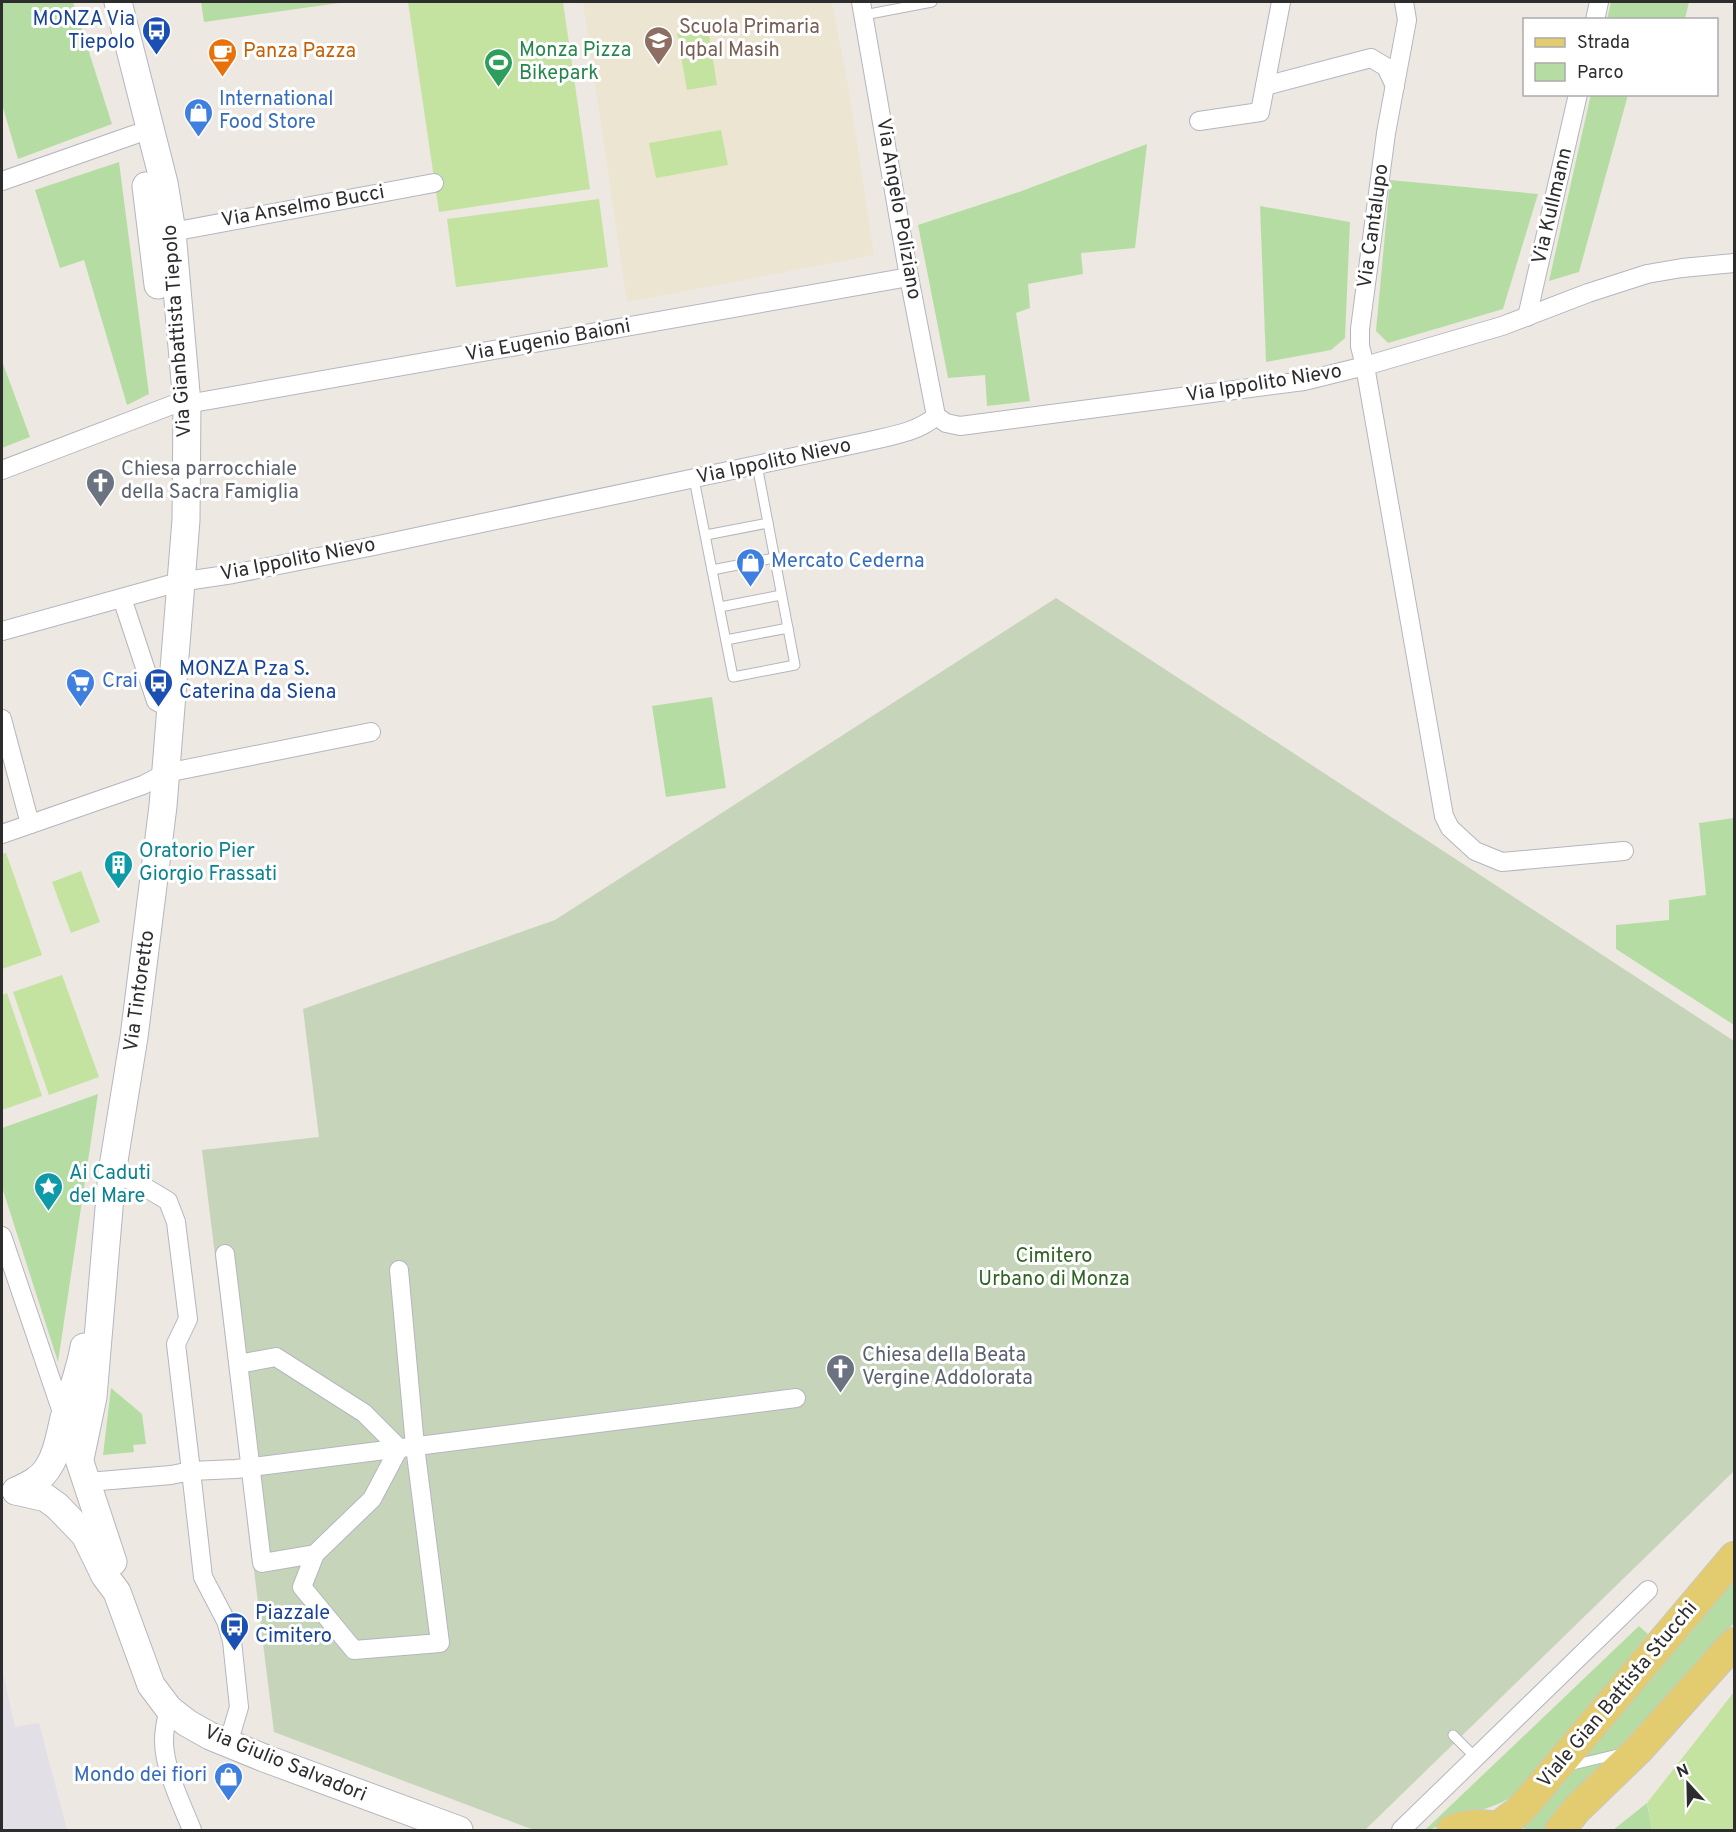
<svg xmlns="http://www.w3.org/2000/svg" width="1736" height="1832" viewBox="0 0 1736 1832" font-family="Overpass,sans-serif">
<style>
.industrial{fill:#e2e0e6}
.education{fill:#ece5d2}
.green{fill:#b5dda3}
.cemetery{fill:#c6d5ba}
.pitch{fill:#c4e3a0}
.lines{fill:none;stroke-linecap:round;stroke-linejoin:round}
.lane-casing{stroke:#b4b6bf;stroke-width:11}
.street-casing{stroke:#b4b6bf;stroke-width:20}
.secondary-casing{stroke:#b4b6bf;stroke-width:29}
.primary-casing{stroke:#c8c8c8;stroke-width:32}
.lane{stroke:#fff;stroke-width:9}
.street{stroke:#fff;stroke-width:18}
.secondary{stroke:#fff;stroke-width:27}
.primary{stroke:#e3cc6f;stroke-width:30}
.labels{text-anchor:middle;dominant-baseline:central;stroke-width:6;stroke-linejoin:round;paint-order:stroke}
.transit-label{font-size:20px;fill:#164399;stroke:#fff;text-anchor:start}
.education-label{font-size:20px;fill:#785e54;stroke:#fff;text-anchor:start}
.leisure-label{font-size:20px;fill:#27864d;stroke:#fff;text-anchor:start}
.food-label{font-size:20px;fill:#c56008;stroke:#fff;text-anchor:start}
.shop-label{font-size:20px;fill:#366cbe;stroke:#fff;text-anchor:start}
.street-label{font-size:20px;fill:#2d2d2d;stroke:#fff}
.worship-label{font-size:20px;fill:#5b616d;stroke:#fff;text-anchor:start}
.culture-label{font-size:20px;fill:#0d838f;stroke:#fff;text-anchor:start}
.park-label{font-size:20px;fill:#2e6422;stroke:#fff}
</style>
<rect width="100%" height="100%" fill="#ede8e1"/>
<polygon class="industrial" points="2,1668 15,1727 39,1723 67,1830 2,1830"/>
<polygon class="education" points="583,2 832,2 849,92 874,255 627,302"/>
<g class="green">
<polygon points="2,2 73,2 112,124 18,159 2,104"/>
<polygon points="201,2 346,2 204,22"/>
<polygon points="1611,2 1689,2 1685,19 1607,19"/>
<polygon points="1591,94 1628,95 1579,272 1549,281"/>
<polygon points="1147,144 1135,248 1081,253 1083,274 1028,284 1030,308 1016,313 1030,401 987,406 985,375 948,378 918,225 1019,192"/>
<polygon points="119,162 149,394 127,405 84,260 60,268 35,190"/>
<polygon points="1390,180 1538,194 1503,309 1388,343 1376,331"/>
<polygon points="1260,206 1350,222 1345,338 1331,350 1266,362"/>
<polygon points="2,361 30,437 2,448"/>
<polygon points="712,697 726,788 666,797 652,706"/>
<polygon points="1734,818 1734,1025 1616,949 1616,925 1669,920 1669,900 1706,895 1699,823"/>
<polygon points="98,1094 58,1362 2,1187 2,1128"/>
<polygon points="111,1388 142,1414 146,1444 133,1445 134,1452 103,1455"/>
<polygon points="1734,1571 1734,1623 1692,1675 1549,1830 1526,1830 1518,1824"/>
<path d="M1639,1626L1648,1634L1517,1794C1496,1808 1470,1812 1446,1822C1438,1825 1434,1830 1425,1830Z"/>
<polygon points="1647,1803 1652,1830 1613,1830"/>
</g>
<polygon class="cemetery" points="1056,598 1734,1041 1734,1471 1365,1830 534,1830 274,1732 202,1150 319,1137 303,1009 555,920"/>
<g class="pitch">
<polygon points="408,2 563,2 590,189 439,212"/>
<polygon points="708,28 717,85 687,90 677,33"/>
<polygon points="721,130 728,165 656,178 649,143"/>
<polygon points="599,199 608,267 456,287 447,219"/>
<polygon points="6,853 42,955 2,969 2,854"/>
<polygon points="81,871 100,922 71,933 52,882"/>
<polygon points="62,975 99,1077 49,1095 13,992"/>
<polygon points="7,993 42,1096 2,1110 2,995"/>
<polygon points="1734,1692 1734,1830 1652,1830 1647,1803"/>
</g>
<g class="lines">
<defs>
<g id="lane">
<polyline points="864,15 932,2"/>
<polyline points="694,479 733,677 795,665 757,465"/>
<polyline points="706,535 768,523"/>
<polyline points="712,570 774,558"/>
<polyline points="720,607 781,595"/>
<polyline points="726,640 788,628"/>
<polyline points="1453,1735 1476,1758"/>
<polyline points="1568,1766 1622,1753"/>
</g>
<g id="street">
<polyline points="861,2 909,277 936,416"/>
<polyline points="1404,2 1407,20 1386,133 1360,329 1360,346 1365,366 1444,816 1450,828 1475,851 1502,862 1624,851"/>
<polyline points="1595,20 1599,2"/>
<polyline points="1265,86 1371,58 1386,67 1395,86"/>
<polyline points="1199,121 1260,112 1281,2"/>
<polyline points="2,181 136,134"/>
<polyline points="172,232 434,183"/>
<polyline points="1527,317 1578,94"/>
<polyline points="187,404 909,277"/>
<polyline points="936,416 946,423 960,426 1304,381 1365,366 1502,326 1588,293 1647,274 1682,268 1734,263"/>
<polyline points="2,470 172,405"/>
<polyline points="122,598 156,701 170,709"/>
<path d="M2,631L179,582L233,574L369,547L865,442C889,436 917,433 936,416"/>
<polyline points="2,719 30,824"/>
<polyline points="2,834 143,785 166,773 371,732"/>
<polyline points="112,1173 138,1183 168,1201 176,1222 188,1319 176,1344 191,1471 236,1469 796,1398"/>
<polyline points="2,1236 64,1418"/>
<polyline points="225,1254 262,1563 315,1554 372,1499 399,1448 364,1413 276,1357 239,1364"/>
<polyline points="88,1482 171,1475 191,1471 203,1577 226,1621 232,1641 239,1707 228,1744"/>
<polyline points="315,1554 302,1587 354,1650 440,1643 415,1446 399,1270"/>
<path d="M169,1709C166,1720 164,1730 164,1741C164,1769 182,1805 192,1830"/>
<polyline points="1401,1830 1648,1590"/>
</g>
<g id="secondary">
<polyline points="146,186 158,285"/>
<polyline points="74,1444 113,1562"/>
<polyline points="80,1459 93,1397 112,1173 134,1037 163,806 186,520 187,404 172,232 164,183 118,2"/>
<polyline points="16,1491 46,1498 57,1506 85,1535 105,1576 117,1592 151,1685 169,1709 187,1723 210,1736 264,1758 459,1830"/>
<path d="M16,1491C29,1485 42,1479 49,1466C58,1452 60,1434 64,1418C71,1394 80,1371 84,1347"/>
</g>
<g id="primary">
<polyline points="1496,1828 1518,1812 1529,1800 1734,1557"/>
<path d="M1452,1830C1469,1824 1487,1823 1504,1830"/>
<polyline points="1560,1830 1576,1810 1639,1749 1734,1643"/>
</g>
</defs>
<use href="#lane" class="lane-casing"/>
<use href="#street" class="street-casing"/>
<use href="#secondary" class="secondary-casing"/>
<use href="#primary" class="primary-casing"/>
<use href="#lane" class="lane"/>
<use href="#street" class="street"/>
<use href="#secondary" class="secondary"/>
<use href="#primary" class="primary"/>
</g>
<defs>
<symbol id="bus-pin" viewBox="-11 -11 22 30"><path d="M0 17L-7.5 6A9.5 9.5 0 1 1 7.5 6Z" fill="#1a4fb4" stroke="#fff"/><path d="M-5-6H5V4H4V6H2V4H-2V6H-4V4H-5ZM-3.5-4V0h7V-4ZM-3.5 1.2v1.5H-2V1.2ZM2 1.2v1.5H3.5V1.2Z" fill="#fff"/></symbol>
<symbol id="school-pin" viewBox="-11 -11 22 30"><path d="M0 17L-7.5 6A9.5 9.5 0 1 1 7.5 6Z" fill="#8d6e63" stroke="#fff"/><path d="M0-5L7-2L0 1L-7-2ZM-4 1L0 2.5L4 1V4Q0 6-4 4Z" fill="#fff"/></symbol>
<symbol id="cafe-pin" viewBox="-11 -11 22 30"><path d="M0 17L-7.5 6A9.5 9.5 0 1 1 7.5 6Z" fill="#e8710a" stroke="#fff"/><path d="M-5.5-4.5H6V0H3Q3 3.5 0 3.5H-2.5Q-5.5 3.5-5.5 0ZM3-3.2v2h1.7v-2ZM-6 4.5H4V6H-6Z" fill="#fff"/></symbol>
<symbol id="stadium-pin" viewBox="-11 -11 22 30"><path d="M0 17L-7.5 6A9.5 9.5 0 1 1 7.5 6Z" fill="#2e9e5b" stroke="#fff"/><path d="M0-5a6.5 5 0 1 0 0 10a6.5 5 0 1 0 0-10ZM-3.5-1.8h7v3.6h-7Z" fill="#fff"/></symbol>
<symbol id="shop-pin" viewBox="-11 -11 22 30"><path d="M0 17L-7.5 6A9.5 9.5 0 1 1 7.5 6Z" fill="#3f7fe0" stroke="#fff"/><path d="M-5-2.5h2.3a2.7 3.5 0 0 1 5.4 0H5L5.5 6h-11ZM-1.5-2.5h3a1.5 2.3 0 0 0-3 0Z" fill="#fff"/></symbol>
<symbol id="church-pin" viewBox="-11 -11 22 30"><path d="M0 17L-7.5 6A9.5 9.5 0 1 1 7.5 6Z" fill="#6b7280" stroke="#fff"/><path d="M-1.2-6h2.4v3.5h3.3v2.4h-3.3V6h-2.4V-.1h-3.3v-2.4h3.3Z" fill="#fff"/></symbol>
<symbol id="supermarket-pin" viewBox="-11 -11 22 30"><path d="M0 17L-7.5 6A9.5 9.5 0 1 1 7.5 6Z" fill="#3f7fe0" stroke="#fff"/><path d="M-6-5.5h2.5l.6 2H6L4.5 2H-2.5L-4.4-4H-6ZM-1.5 3.2a1.3 1.3 0 1 0 .1 0ZM3 3.2a1.3 1.3 0 1 0 .1 0Z" fill="#fff"/></symbol>
<symbol id="building-pin" viewBox="-11 -11 22 30"><path d="M0 17L-7.5 6A9.5 9.5 0 1 1 7.5 6Z" fill="#0f9aa8" stroke="#fff"/><path d="M-4-6H4V6H1V3H-1V6H-4ZM-2.5-4.3h1.7v1.8h-1.7ZM.8-4.3h1.7v1.8H.8ZM-2.5-1h1.7V.8h-1.7ZM.8-1h1.7V.8H.8Z" fill="#fff"/></symbol>
<symbol id="sight-pin" viewBox="-11 -11 22 30"><path d="M0 17L-7.5 6A9.5 9.5 0 1 1 7.5 6Z" fill="#0f9aa8" stroke="#fff"/><path d="M0-6L1.8-2.2L6-1.7L2.9 1.2L3.7 5.4L0 3.3L-3.7 5.4L-2.9 1.2L-6-1.7L-1.8-2.2Z" fill="#fff"/></symbol>
</defs>
<g fill-rule="evenodd">
<use href="#bus-pin" x="140" y="14" width="33" height="45"/>
<use href="#school-pin" x="642" y="24" width="33" height="45"/>
<use href="#cafe-pin" x="206" y="36" width="33" height="45"/>
<use href="#stadium-pin" x="482" y="46" width="33" height="45"/>
<use href="#shop-pin" x="182" y="96" width="33" height="45"/>
<use href="#church-pin" x="84" y="466" width="33" height="45"/>
<use href="#shop-pin" x="734" y="546" width="33" height="45"/>
<use href="#supermarket-pin" x="64" y="666" width="33" height="45"/>
<use href="#bus-pin" x="142" y="666" width="33" height="45"/>
<use href="#building-pin" x="102" y="848" width="33" height="45"/>
<use href="#sight-pin" x="32" y="1170" width="33" height="45"/>
<use href="#church-pin" x="824" y="1352" width="33" height="45"/>
<use href="#bus-pin" x="218" y="1610" width="33" height="45"/>
<use href="#shop-pin" x="212" y="1760" width="33" height="45"/>
</g>
<g class="labels">
<g class="transit-label">
<text x="135" y="20" text-anchor="end">MONZA Via<tspan x="135" dy="23">Tiepolo</tspan></text>
<text x="179" y="670">MONZA P.za S.<tspan x="179" dy="23">Caterina da Siena</tspan></text>
<text x="255" y="1614">Piazzale<tspan x="255" dy="23">Cimitero</tspan></text>
</g>
<g class="education-label">
<text x="679" y="28">Scuola Primaria<tspan x="679" dy="23">Iqbal Masih</tspan></text>
</g>
<g class="leisure-label">
<text x="519" y="51">Monza Pizza<tspan x="519" dy="23">Bikepark</tspan></text>
</g>
<g class="food-label">
<text x="243" y="52">Panza Pazza</text>
</g>
<g class="shop-label">
<text x="219" y="100">International<tspan x="219" dy="23">Food Store</tspan></text>
<text x="771" y="562">Mercato Cederna</text>
<text x="102" y="682">Crai</text>
<text x="207" y="1776" text-anchor="end">Mondo dei fiori</text>
</g>
<g class="street-label">
<text transform="translate(1553 206) rotate(-77)">Via Kullmann</text>
<text transform="translate(303 207) rotate(-10)">Via Anselmo Bucci</text>
<text transform="translate(898 209) rotate(80)">Via Angelo Poliziano</text>
<text transform="translate(1374 226) rotate(-82)">Via Cantalupo</text>
<text transform="translate(178 331) rotate(-94)">Via Gianbattista Tiepolo</text>
<text transform="translate(548 341) rotate(-10)">Via Eugenio Baioni</text>
<text transform="translate(1264 384) rotate(-9)">Via Ippolito Nievo</text>
<text transform="translate(774 462) rotate(-12)">Via Ippolito Nievo</text>
<text transform="translate(298 560) rotate(-11)">Via Ippolito Nievo</text>
<text transform="translate(140 991) rotate(-82)">Via Tintoretto</text>
<text transform="translate(1618 1695) rotate(-50)">Viale Gian Battista Stucchi</text>
<text transform="translate(285 1764) rotate(22)">Via Giulio Salvadori</text>
</g>
<g class="worship-label">
<text x="121" y="470">Chiesa parrocchiale<tspan x="121" dy="23">della Sacra Famiglia</tspan></text>
<text x="862" y="1356">Chiesa della Beata<tspan x="862" dy="23">Vergine Addolorata</tspan></text>
</g>
<g class="culture-label">
<text x="139" y="852">Oratorio Pier<tspan x="139" dy="23">Giorgio Frassati</tspan></text>
<text x="69" y="1174">Ai Caduti<tspan x="69" dy="23">del Mare</tspan></text>
</g>
<g class="park-label">
<text x="1054" y="1257">Cimitero<tspan x="1054" dy="23">Urbano di Monza</tspan></text>
</g>
</g>
<rect width="1736" height="1832" fill="none" stroke="#2d2d2d" stroke-width="6"/>
<rect x="1523" y="18" width="195" height="78" fill="#ffffff" stroke="#ababab" stroke-width="1.5"/>
<rect x="1535" y="38" width="30" height="9" fill="#e3cc6f" stroke="#ababab" stroke-width="1.5"/>
<text x="1577" y="48" font-size="18" fill="#2d2d2d">Strada</text>
<rect x="1535" y="63" width="30" height="18" fill="#b5dda3" stroke="#ababab" stroke-width="1.5"/>
<text x="1577" y="78" font-size="18" fill="#2d2d2d">Parco</text>
<g transform="translate(1688 1784) rotate(338)" stroke="#ffffff" stroke-width="4.5" paint-order="stroke">
<path d="M0-4.5L10 22L0 15L-10 22Z" fill="#2d2d2d"/>
<text y="-9" font-size="16" font-weight="bold" text-anchor="middle" fill="#2d2d2d">N</text>
</g>
</svg>
